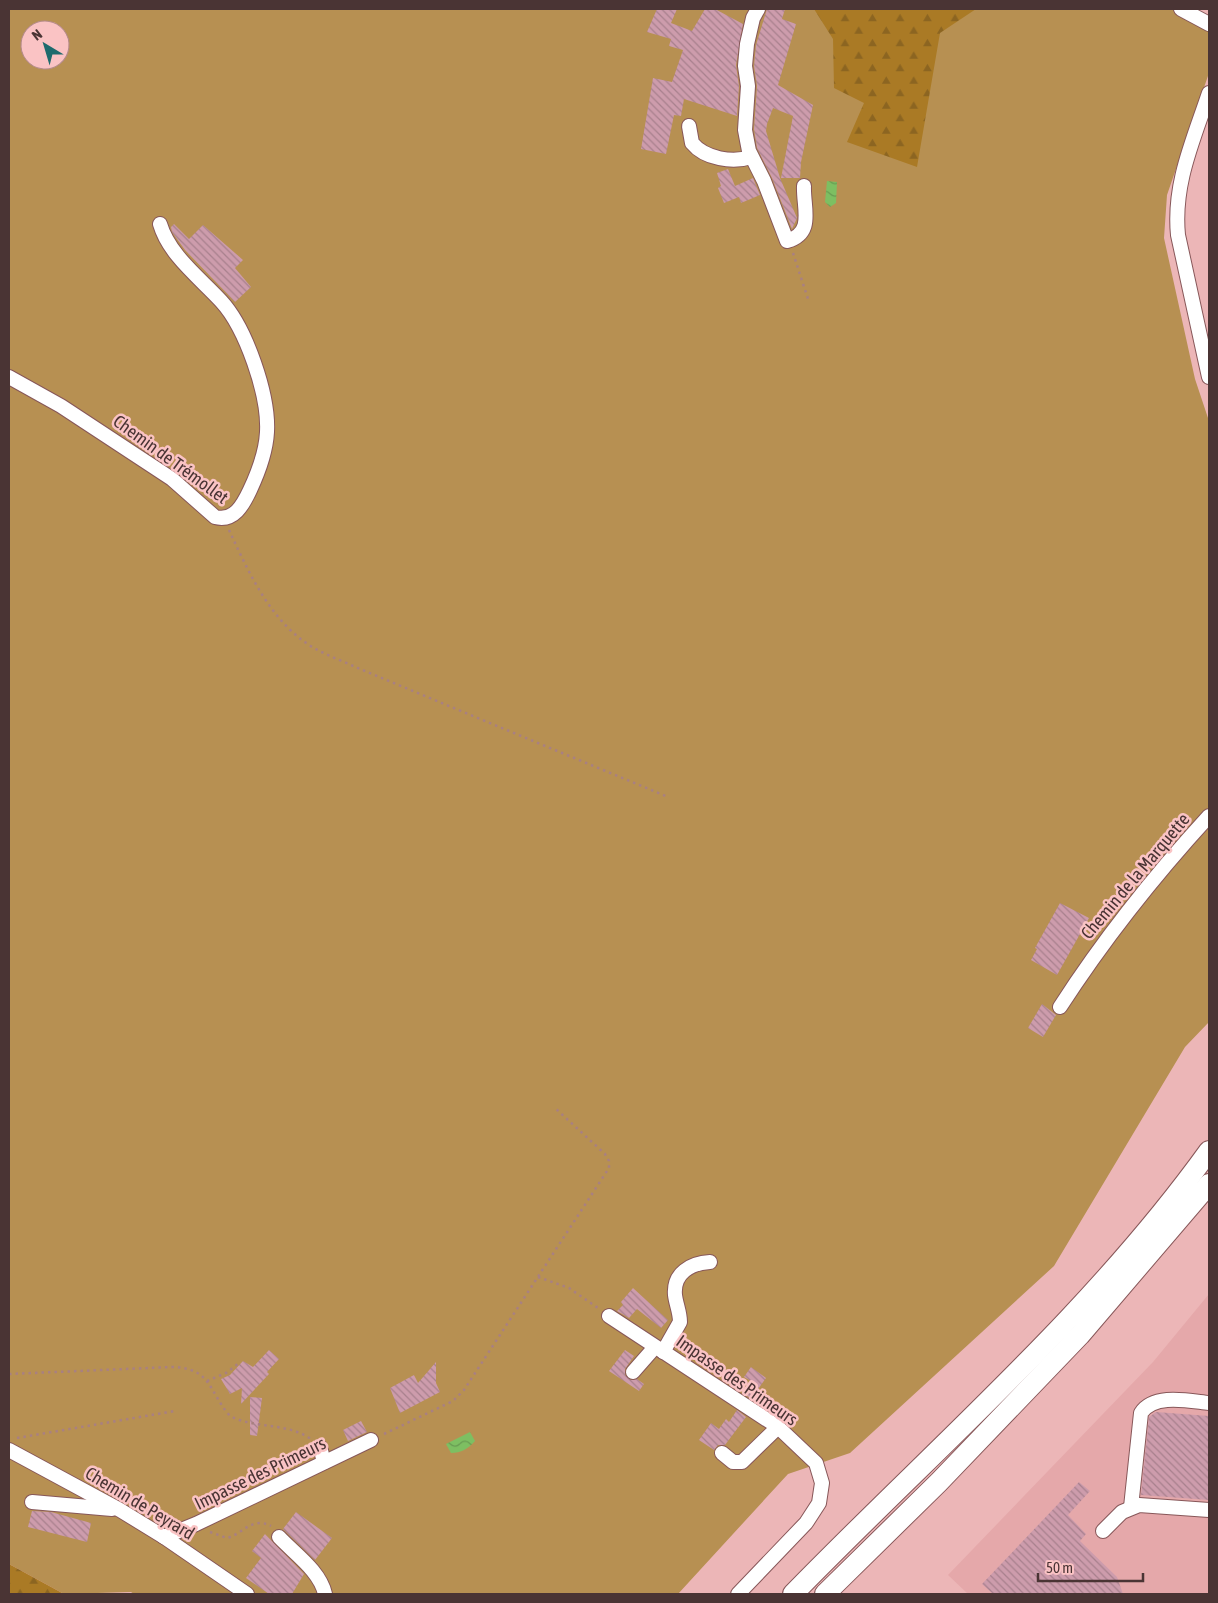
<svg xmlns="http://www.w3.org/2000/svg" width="1218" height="1603" viewBox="0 0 1218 1603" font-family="'Asap Condensed',sans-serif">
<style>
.built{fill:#e5a8aa}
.green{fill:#b79052;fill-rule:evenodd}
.forest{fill:url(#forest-firs)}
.water{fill:url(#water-waves)}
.building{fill:url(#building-back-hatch)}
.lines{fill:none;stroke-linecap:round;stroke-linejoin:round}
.minor-casing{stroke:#875759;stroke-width:16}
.highway-casing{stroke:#875759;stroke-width:22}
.path{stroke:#a98081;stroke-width:2.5;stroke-dasharray:2.5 4;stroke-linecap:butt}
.minor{stroke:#fff;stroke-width:14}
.highway{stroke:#fff;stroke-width:20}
.labels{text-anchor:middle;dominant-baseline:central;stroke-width:5;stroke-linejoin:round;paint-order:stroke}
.street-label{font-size:18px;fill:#4a3434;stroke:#fac3c4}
</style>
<defs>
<pattern id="forest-firs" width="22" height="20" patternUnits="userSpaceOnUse" patternTransform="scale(1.25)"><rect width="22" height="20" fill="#aa7a25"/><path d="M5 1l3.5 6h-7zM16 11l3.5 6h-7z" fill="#8c6521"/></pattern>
<pattern id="water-waves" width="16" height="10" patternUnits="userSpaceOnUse" patternTransform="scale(1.25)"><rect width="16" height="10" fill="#7dbf62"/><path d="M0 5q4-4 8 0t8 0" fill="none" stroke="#689c52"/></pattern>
<pattern id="building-back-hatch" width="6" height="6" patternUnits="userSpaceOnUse" patternTransform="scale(1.25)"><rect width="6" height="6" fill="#cd9cac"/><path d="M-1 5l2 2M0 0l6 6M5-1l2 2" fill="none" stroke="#a8808d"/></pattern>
</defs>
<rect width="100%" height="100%" fill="#ecb6b7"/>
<polygon class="built" points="1209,1294 1209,1594 968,1594 948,1575 1153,1362"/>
<path class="green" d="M9,9H1193L1209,30V73L1167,195L1164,238L1195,379L1209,421V1022L1185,1047L1054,1266L850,1453L788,1474L678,1594H134L131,1592L64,1594L9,1564ZM30,30H60V60H30Z"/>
<g class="forest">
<polygon points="814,9 976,9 940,33 917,167 847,142 864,103 834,88 833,39"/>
<polygon points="9,1564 64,1594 9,1594"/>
</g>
<g class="water">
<polygon points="827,181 837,182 836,203 830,207 825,202"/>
<path d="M470,1432L475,1441C468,1449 461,1453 451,1453L446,1444Z"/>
</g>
<g class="building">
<polygon points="657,9 677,9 671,23 692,31 705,9 715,9 743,24 736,65 739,86 737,116 684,99 681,116 674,115 666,154 641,149 653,78 672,82 683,50 669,46 671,39 647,32"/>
<polygon points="767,9 785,9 782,19 796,24 778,85 813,105 801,162 800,178 781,178 793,116 773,108 767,124 766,131 780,178 797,218 792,229 772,178 757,148 754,129 757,86 754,66 756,45"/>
<polygon points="728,169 735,186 753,178 760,195 741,203 739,197 724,203 718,188 721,186 717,173"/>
<polygon points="174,224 189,239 203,225 243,260 235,268 251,287 235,302 185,250 172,232 171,227"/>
<polygon points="1060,903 1089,918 1057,975 1031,960 1037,949 1035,948"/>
<polygon points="1042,1004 1056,1015 1043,1037 1028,1028"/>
<polygon points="633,1288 668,1320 661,1328 637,1309 629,1318 617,1311 623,1305 621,1302"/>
<polygon points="269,1350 279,1359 267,1372 269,1374 241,1404 242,1388 230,1394 221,1379 230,1375 243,1361 253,1367"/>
<polygon points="625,1350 634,1356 625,1369 625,1375 631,1380 637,1379 644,1384 639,1391 609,1371"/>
<polygon points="436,1362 436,1383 440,1392 400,1413 390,1388 414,1375 418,1383"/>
<polygon points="751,1367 766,1378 751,1399 743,1393 751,1381 744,1377"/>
<polygon points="250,1397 262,1398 257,1436 250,1435"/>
<polygon points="737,1410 746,1417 725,1445 718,1445 714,1450 699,1440 711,1423 719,1429 726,1419 729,1422"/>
<polygon points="1156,1412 1209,1416 1209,1500 1141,1495 1149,1417"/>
<polygon points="361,1421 367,1432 348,1441 343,1430"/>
<polygon points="1079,1482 1090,1491 1068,1515 1086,1534 1080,1541 1117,1577 1123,1594 993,1594 982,1584"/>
<polygon points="32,1511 51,1512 91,1523 87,1542 28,1527"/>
<polygon points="296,1512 332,1538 315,1560 283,1529"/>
<polygon points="265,1534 304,1574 292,1594 269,1594 246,1578 261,1558 252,1551"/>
</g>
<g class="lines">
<defs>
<g id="minor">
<path d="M758,9L753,18L747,44L745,66L748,86L745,130L749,151L764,181L787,241C815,233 803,208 804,186"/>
<polyline points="1181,9 1209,24"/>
<path d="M1209,93C1193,141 1173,184 1178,235L1209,377"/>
<path d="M689,126L692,143C705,159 733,163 751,157"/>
<path d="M9,377L61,406L172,479L215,517C234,522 243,505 250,490C258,473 266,451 267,432C269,395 246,328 221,301C200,278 169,255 160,224"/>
<path d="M1060,1007C1104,939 1154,876 1209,816"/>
<polyline points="609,1316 778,1427 816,1463 822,1483 819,1503 806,1523 738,1594"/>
<path d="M663,1352L680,1322C680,1312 676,1304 675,1295C673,1273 691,1263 710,1262"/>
<polyline points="633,1372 655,1347"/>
<polyline points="320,1447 324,1462"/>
<polyline points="9,1450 120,1510 164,1537 247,1594"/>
<polyline points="722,1453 733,1462 742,1462 778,1427"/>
<polyline points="32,1502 112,1509"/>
<path d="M1131,1507L1141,1413C1154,1393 1189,1401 1209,1403"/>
<polyline points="1103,1531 1122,1512 1139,1505 1209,1510"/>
<polyline points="164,1537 196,1524 371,1440"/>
<path d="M279,1537C295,1554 320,1571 325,1594"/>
</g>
<g id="highway">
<path d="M793,1594C934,1449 1090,1316 1209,1151"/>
<polyline points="825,1594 939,1482 1080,1335 1209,1184"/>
</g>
</defs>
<use href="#minor" class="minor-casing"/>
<use href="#highway" class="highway-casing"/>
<g class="path">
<polyline points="793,253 808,299"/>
<path d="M229,530C249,573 271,623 314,648C328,656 345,662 360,669L668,797"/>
<polyline points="538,1277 569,1288 598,1308"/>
<path d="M9,1374L172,1367C212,1368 208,1391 230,1416C255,1429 286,1422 311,1439"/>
<polyline points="207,1381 226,1373 239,1363"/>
<polyline points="384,1434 453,1401 464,1390 609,1168 609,1161 605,1154 555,1108"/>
<polyline points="17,1438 175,1411"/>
<path d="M210,1532L227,1538C243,1534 252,1516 271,1526"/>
</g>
<use href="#minor" class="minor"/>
<use href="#highway" class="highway"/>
</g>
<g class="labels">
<g class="street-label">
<text transform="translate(171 459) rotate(36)">Chemin de Trémollet</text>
<text transform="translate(1135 876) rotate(-50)">Chemin de la Marquette</text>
<text transform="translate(737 1380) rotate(35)">Impasse des Primeurs</text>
<text transform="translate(260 1473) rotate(-26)">Impasse des Primeurs</text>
<text transform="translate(140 1503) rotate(31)">Chemin de Peyrard</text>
</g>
</g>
<rect width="1218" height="1603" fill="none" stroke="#4a3434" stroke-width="20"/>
<g transform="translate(45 45) rotate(322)"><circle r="24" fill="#fac3c4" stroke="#b48a8a"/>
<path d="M0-4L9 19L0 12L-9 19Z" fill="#1e6b6d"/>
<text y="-8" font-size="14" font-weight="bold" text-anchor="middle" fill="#4a3434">N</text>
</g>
<path d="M1038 1573v8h105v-8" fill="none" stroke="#4a3434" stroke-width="2.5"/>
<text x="1046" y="1573" font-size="15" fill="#4a3434" stroke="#fac3c4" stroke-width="4" paint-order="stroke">50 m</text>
</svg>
